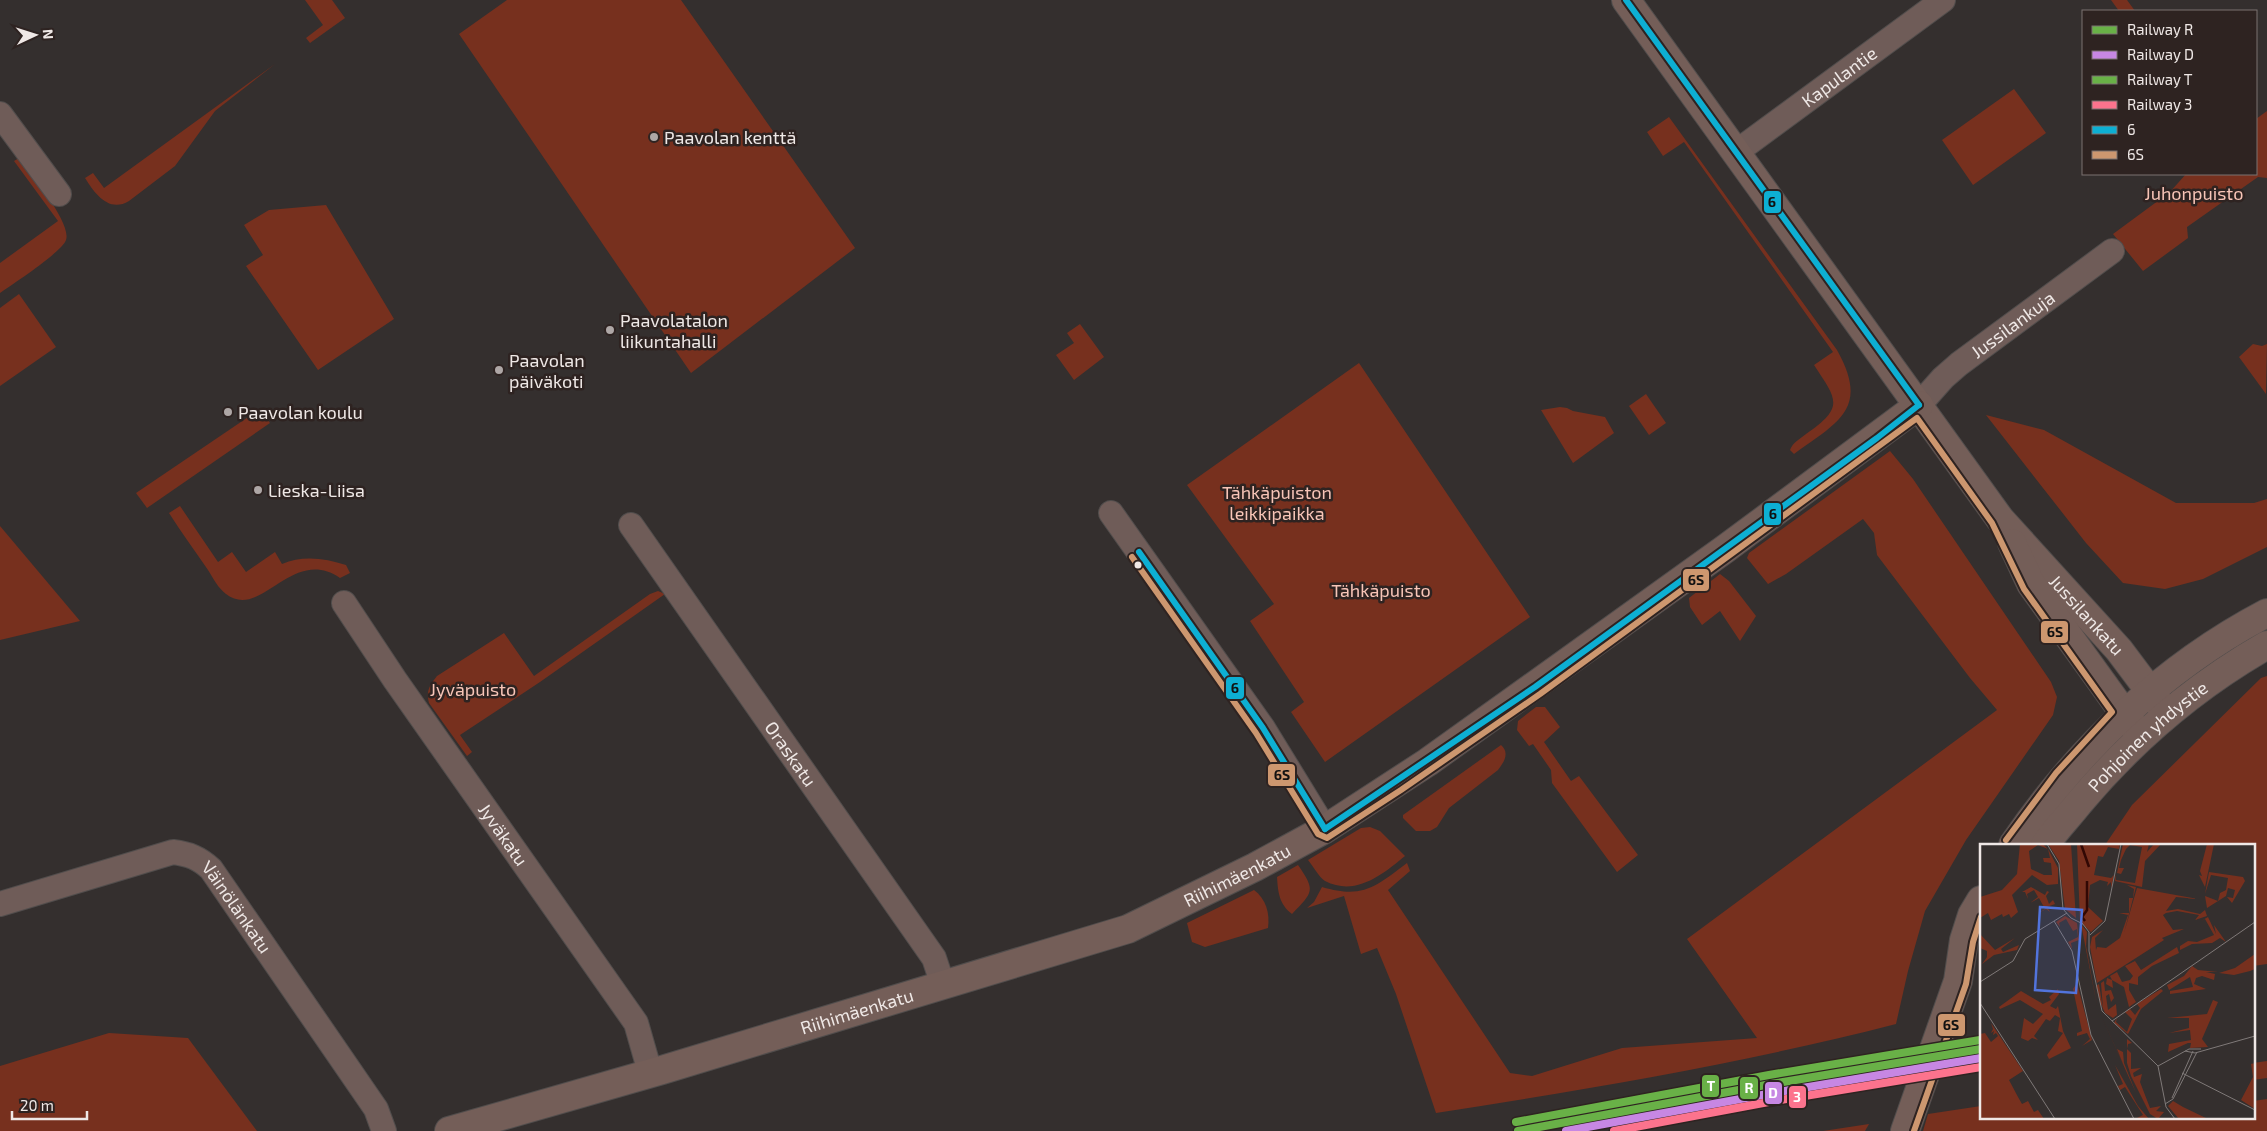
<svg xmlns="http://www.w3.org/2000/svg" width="2267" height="1131" viewBox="0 0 2267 1131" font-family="'Exo 2',sans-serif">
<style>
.green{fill:#77301e}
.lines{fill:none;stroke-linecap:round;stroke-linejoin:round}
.street-casing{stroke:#514d4c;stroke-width:26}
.secondary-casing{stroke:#514d4c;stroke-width:30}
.street{stroke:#6f5c58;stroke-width:24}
.secondary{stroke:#745e58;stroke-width:28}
.bus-1-casing{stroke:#2e2321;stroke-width:10}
.bus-2-casing{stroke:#2e2321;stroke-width:10}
.bus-1{stroke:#0dafd3;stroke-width:6}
.bus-2{stroke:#cd976f;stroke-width:6}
.rail-1-casing{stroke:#2e2321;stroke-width:11}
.rail-2-casing{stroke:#2e2321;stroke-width:11}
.rail-3-casing{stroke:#2e2321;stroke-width:11}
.rail-4-casing{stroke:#2e2321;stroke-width:11}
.rail-1{stroke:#69b147;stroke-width:8}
.rail-2{stroke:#c787e3;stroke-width:8}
.rail-3{stroke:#69b147;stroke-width:8}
.rail-4{stroke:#fc738d;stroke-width:8}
.poi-dot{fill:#aea7a6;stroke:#2e2321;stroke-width:2}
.bus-dot{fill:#efe8e6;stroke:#2e2321;stroke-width:2}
.labels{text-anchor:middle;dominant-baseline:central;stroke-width:5;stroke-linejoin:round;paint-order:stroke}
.street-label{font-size:18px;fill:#efe8e6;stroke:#2e2321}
.poi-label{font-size:18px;fill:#efe8e6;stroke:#2e2321;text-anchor:start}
.park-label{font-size:18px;fill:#f8c5b7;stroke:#2e2321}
.inset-river{fill:none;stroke:#310804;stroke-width:2.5}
.inset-road{fill:none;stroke:#7f7978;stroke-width:1}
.view{fill:#5274dc;fill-opacity:0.15;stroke:#5274dc;stroke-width:2.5}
.inset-edge{fill:none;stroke:#efe8e6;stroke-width:2.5}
.line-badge{stroke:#2e2321;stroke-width:2}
.badge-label{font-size:14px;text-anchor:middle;font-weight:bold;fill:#fff}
.pale-badge-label{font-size:14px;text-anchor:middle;font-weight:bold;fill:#111}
</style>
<rect width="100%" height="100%" fill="#342f2e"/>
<g class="green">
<polygon points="305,0 332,0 345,18 310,43 306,38 323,25"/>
<polygon points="507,0 681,0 855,248 691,373 459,34"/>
<polygon points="2111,0 2127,0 2135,11 2119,11"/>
<path d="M275,64L215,111L175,166L129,201C109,213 95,194 85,178L93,173L104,188Z"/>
<polygon points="2014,89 2046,133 1973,185 1942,140"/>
<polygon points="2267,111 2267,178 2258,177 2187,227 2188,238 2143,271 2113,234 2170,192 2186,174 2256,174 2256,119"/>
<path d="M1669,117L1837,350C1870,409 1838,422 1794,454L1790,450C1793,442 1800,439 1806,434C1845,407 1837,400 1814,365L1833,352L1684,142L1663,156L1647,132Z"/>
<path d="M19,158C30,173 72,223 66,240C62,252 13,284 0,293V263L58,221L14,161Z"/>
<polygon points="326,205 394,319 318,370 246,266 263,255 244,225 269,210"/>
<polygon points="19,294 56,347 0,386 0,308"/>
<polygon points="1080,324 1104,357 1074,380 1056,355 1074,343 1067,333"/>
<polygon points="2253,344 2262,346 2267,344 2266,394 2239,357"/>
<polygon points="1359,363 1530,617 1325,762 1291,712 1304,702 1250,621 1274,604 1187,485"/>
<polygon points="1646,394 1666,423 1649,435 1629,406"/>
<polygon points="1560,407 1567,408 1573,411 1605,417 1614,433 1573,463 1541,410"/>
<polygon points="260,409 270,423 147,508 136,493"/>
<polygon points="1986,415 2044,430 2176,503 2254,503 2267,499 2267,547 2203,579 2165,589 2123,583 2086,543"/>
<path d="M1890,451L1913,479L2051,682L2057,697L2053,715L1966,840L1925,911L1908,971L1896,1024C1745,1063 1590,1089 1436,1113L1396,994L1377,948L1361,954L1344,896L1307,908L1314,902L1322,887C1363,899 1375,887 1407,863L1410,871L1388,890L1510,1073L1532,1076L1622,1048L1757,1038L1687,939L1997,710L1970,678L1877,555L1874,533L1863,519L1786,574L1768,584L1747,558L1749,553Z"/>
<path d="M180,506L218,562L232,552L246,572L275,552L282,564C302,555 325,558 346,565L350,573L340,578C292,545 261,621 226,594C218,588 213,578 208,570C195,551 181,532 169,513Z"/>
<polygon points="0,526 80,621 0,640"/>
<polygon points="1720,574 1729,581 1756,616 1740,641 1720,611 1702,625 1690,607 1689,598"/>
<path d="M658,591L665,594L540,682L460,735L472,752L467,756L429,703C426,691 429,686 437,676L504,633L534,676L650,594Z"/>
<polygon points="2267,676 2267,964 2253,966 2253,845 2105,845 2132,805 2261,678"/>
<polygon points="1536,707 1545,707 1560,727 1544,742 1571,781 1579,776 1638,855 1617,872 1552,783 1551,770 1533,744 1529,746 1517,730 1518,721"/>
<path d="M1501,745C1510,753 1504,762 1498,770L1449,808L1437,827L1430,831H1416L1403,818V815Z"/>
<path d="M1370,827L1380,831L1405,856C1383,874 1356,897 1325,881C1319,877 1313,866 1308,860L1361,828Z"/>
<path d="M1298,865C1316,891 1313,892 1292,914C1279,904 1278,892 1277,877Z"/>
<path d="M1254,890C1266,899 1270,913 1268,928L1205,947L1192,942L1187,923Z"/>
<polygon points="109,1033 188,1038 257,1131 0,1131 0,1066"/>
<polygon points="2267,1061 2267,1078 2253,1080 2253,1063"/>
<polygon points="2267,1099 2267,1131 1923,1131 1928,1114 1981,1106 1981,1117 2253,1117 2253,1101"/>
<polygon points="1869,1124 1865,1131 1823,1131"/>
</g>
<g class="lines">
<defs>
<g id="street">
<polyline points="0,114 59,194"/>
<path id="s1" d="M1735,153L1943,0"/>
<path id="s2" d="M1919,405L1943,378L1959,364L2112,251"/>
<polyline points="1111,513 1263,728 1325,829"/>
<path id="s3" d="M631,525L934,958L943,985"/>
<path id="s4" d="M344,603L395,680L636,1023L650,1072"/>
<path id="s5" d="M0,904L173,852C189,854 199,858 211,869L376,1109L384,1131"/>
</g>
<g id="secondary">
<path id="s6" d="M1626,0L2000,519L2119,650L2167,714"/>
<polyline points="2012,543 2031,584 2134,727"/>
<path d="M2013,845C2078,749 2164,667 2267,613"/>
<path id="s7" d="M2045,845C2055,830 2068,817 2079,803C2132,740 2195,686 2267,645"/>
<path id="s8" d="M449,1131L662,1070L1128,929L1255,867L1325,829L1428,762L1725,549L1919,405"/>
<polyline points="1905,1131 1958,981 1964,940 1972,915 1981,900"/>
</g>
</defs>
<use href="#street" class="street-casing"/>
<use href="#secondary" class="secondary-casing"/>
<use href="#street" class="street"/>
<use href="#secondary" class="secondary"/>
<defs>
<g id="bus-1">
<polyline points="1626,0 1919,405"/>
<polyline points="1139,552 1263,728 1325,829"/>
<polyline points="1325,829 1535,687 1877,438 1919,405"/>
</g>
<g id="bus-2">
<polyline points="1132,557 1256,733 1318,834 1327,838 1401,790 1540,694 1917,418 1992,523 2024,589 2112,712 2056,773 2006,840"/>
<polyline points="1914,1131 1966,984 1973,942 1981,917"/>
</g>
</defs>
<use href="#bus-1" class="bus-1-casing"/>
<use href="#bus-2" class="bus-2-casing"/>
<use href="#bus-1" class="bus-1"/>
<use href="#bus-2" class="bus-2"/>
<defs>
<polyline id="rail-1" points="1518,1131 1771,1084 1981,1049"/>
<polyline id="rail-2" points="1566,1131 1773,1093 1981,1058"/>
<polyline id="rail-3" points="1516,1122 1769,1075 1980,1040"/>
<polyline id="rail-4" points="1614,1131 1774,1101 1981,1067"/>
</defs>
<use href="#rail-1" class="rail-1-casing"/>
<use href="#rail-2" class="rail-2-casing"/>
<use href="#rail-3" class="rail-3-casing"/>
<use href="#rail-4" class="rail-4-casing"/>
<use href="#rail-1" class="rail-1"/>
<use href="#rail-2" class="rail-2"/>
<use href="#rail-3" class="rail-3"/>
<use href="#rail-4" class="rail-4"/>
</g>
<g class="poi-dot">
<circle cx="654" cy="137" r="5"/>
<circle cx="610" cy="330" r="5"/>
<circle cx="499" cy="370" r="5"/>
<circle cx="228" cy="412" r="5"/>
<circle cx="258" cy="490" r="5"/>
</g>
<circle class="bus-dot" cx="1138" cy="565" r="4.5"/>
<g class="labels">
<g class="street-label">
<text stroke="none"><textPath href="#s1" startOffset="129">Kapulantie</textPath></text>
<text stroke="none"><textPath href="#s2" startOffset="124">Jussilankuja</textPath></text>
<text stroke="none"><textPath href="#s6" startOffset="769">Jussilankatu</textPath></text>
<text stroke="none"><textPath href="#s7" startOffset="150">Pohjoinen yhdystie</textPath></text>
<text stroke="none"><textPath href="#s3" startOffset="279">Oraskatu</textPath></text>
<text stroke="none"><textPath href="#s4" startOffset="281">Jyväkatu</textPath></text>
<text stroke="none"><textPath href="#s8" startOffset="830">Riihimäenkatu</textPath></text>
<text stroke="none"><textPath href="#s5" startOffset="269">Väinölänkatu</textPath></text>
<text stroke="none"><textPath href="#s8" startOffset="425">Riihimäenkatu</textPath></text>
</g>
<g class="poi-label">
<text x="664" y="137">Paavolan kenttä</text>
<text x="620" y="320">Paavolatalon<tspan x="620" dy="21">liikuntahalli</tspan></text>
<text x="509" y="360">Paavolan<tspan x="509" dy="21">päiväkoti</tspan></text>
<text x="238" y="412">Paavolan koulu</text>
<text x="268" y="490">Lieska-Liisa</text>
</g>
<g class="park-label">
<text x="2194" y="193">Juhonpuisto</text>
<text x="1277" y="492">Tähkäpuiston<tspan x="1277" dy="21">leikkipaikka</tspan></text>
<text x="1381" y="590">Tähkäpuisto</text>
<text x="473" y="689">Jyväpuisto</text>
</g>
</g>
<g transform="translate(1980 844)">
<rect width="275" height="275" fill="#342f2e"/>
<path d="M40,0H63L68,5L78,24V40L67,41L52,31L32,51L38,68L31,74L29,70L23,73L22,70L11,76L8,69L0,74V53L22,46L37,30ZM58,1L68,5L70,14H63L64,18L71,19L72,31H64L51,25L49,7ZM68,0H91L96,74L85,65L79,17ZM97,0H140L139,5L128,3L123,13L118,12L114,31L131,34L134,31L131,44V38L127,42L128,38L120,36L110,41L108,63L123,77L111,88L100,78ZM143,0H169L167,8L174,0H181L165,17L162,43L135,37L136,30V36L155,39L162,3L150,1L146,5L141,16L139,24H144L141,30L137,29ZM227,0H234L225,43L219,31L222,32L220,27ZM229,28L263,33L265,37L252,59L247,53L253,54L255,46L248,44L246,52L227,64L225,52L238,57L240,49L246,46L248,34L231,31L225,50ZM147,41L156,43L144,89L157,44L218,55L196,53L186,67L198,65L220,70L225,66L227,72L215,76L219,71L197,67L186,69L183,71L193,86L204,85L182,94L184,96L117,139L110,103L112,93L123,86L115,94L116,106L117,103L126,104L140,94L148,71L139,69H149V54H153L154,45ZM51,43L65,51L67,47L69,48L66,52L69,60L73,56L75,60L67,63L70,68L66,65L57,70L65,65L59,54L50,59L58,53L54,46L47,50L48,55L45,48H42ZM85,72L97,79L99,96L91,99L92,105L88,98L98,93L97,85L93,87L86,75L79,79L80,83L76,78ZM228,73L236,90L234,81L246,98L240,94L232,99L212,100L200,106V102L208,97L217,98L234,91L225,75L221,77ZM101,80L107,88L106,102L117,162ZM0,90L15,106L35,94L21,105L23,108L39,101L37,106L14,111L2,120L7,113V107L0,104ZM197,103L199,109L172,122L158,133V141L149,139V146L156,158L149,163L144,143L132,136L133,144L126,140L127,134L132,136L130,132L137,128L142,138L150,136L153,132L145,122L155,117L161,126ZM275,110V125L270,127L254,131L239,129L255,124ZM212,122L218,126L238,128H226L235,130L234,136L222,132L216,134L214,140L226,145L190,150V147L213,143L210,133L189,146L187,141L204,132ZM124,137L125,147L131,146L134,154L131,158L129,150L126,152L128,166L136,160L137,171L133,174L125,169L120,158L116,142L119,140L123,165L121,139ZM97,139L112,196L102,202L110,195L107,189L97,192V189L102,187L93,145ZM78,145L79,150L70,162L76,165L78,162L83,187L91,204L69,215L67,211L83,189L78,187L80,174L75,171L70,177L66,175L54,192L58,196L52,194L48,197L41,194L44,174L53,180L63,170L40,156L20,165L19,163L41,147L63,160L71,156L69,153ZM181,145L183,147L161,165L148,190L134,179L137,174L136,178L147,188L152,175L145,168L150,165L155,171L160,164L157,160ZM233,156L238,158L222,195L228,203L210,204L211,199H208L188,208L189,200L211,196L210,186L189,189L209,184V174H187L227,170ZM119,167L144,222L137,205L143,208L144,219L156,249ZM11,179L43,227L29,236L38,253L42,260L48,257L54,268L58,266L64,275H0V190L5,189L11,198L18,192L16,189L13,191L14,187L11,189L13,185L10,187L13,185ZM147,195L152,199L148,200L147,205L151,209V225L161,224L153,229L154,233L162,230L160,238L170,264L181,262L176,267L184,268L178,275L170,270L151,232L147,219ZM275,219V265L261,256L273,233L271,220ZM135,221L158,262L169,275H155L163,271L145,243L140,246L138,242L143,240ZM193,257L203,263L228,275H199L188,262Z" fill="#77301e" fill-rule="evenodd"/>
<path class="inset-river" d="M101,0L109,23M105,77L102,73L107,66V37"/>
<path class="inset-road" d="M67,0L79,20L83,65L91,74L103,80M74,77L92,107L111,191L154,275M102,79L109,88V107L122,167L178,222M110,91L125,77L141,0M0,138L33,117L45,95L87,69M0,159L75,275M132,177L275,78M205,207L215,209L275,192M178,222L186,263L195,275M178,222L209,205H221M202,229L275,266M192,254L213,207M185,260L193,255L217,208"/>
<path class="view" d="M60,63L102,66L96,149L55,146Z"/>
<rect width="275" height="275" class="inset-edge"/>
</g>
<g class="line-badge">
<rect x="1763" y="190" width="19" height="24" rx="5" fill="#0dafd3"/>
<rect x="1763" y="502" width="19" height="24" rx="5" fill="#0dafd3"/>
<rect x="1682" y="568" width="28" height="24" rx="5" fill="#cd976f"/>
<rect x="2040" y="620" width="29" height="24" rx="5" fill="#cd976f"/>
<rect x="1225" y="676" width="20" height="24" rx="5" fill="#0dafd3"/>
<rect x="1267" y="763" width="29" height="24" rx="5" fill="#cd976f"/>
<rect x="1937" y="1013" width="29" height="24" rx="5" fill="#cd976f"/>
<rect x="1701" y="1074" width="19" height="24" rx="5" fill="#69b147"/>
<rect x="1739" y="1076" width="20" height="24" rx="5" fill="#69b147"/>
<rect x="1764" y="1081" width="19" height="24" rx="5" fill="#c787e3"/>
<rect x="1788" y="1085" width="19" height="24" rx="5" fill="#fc738d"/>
</g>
<g class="badge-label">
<text x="1711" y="1091">T</text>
<text x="1749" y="1093">R</text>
<text x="1773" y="1098">D</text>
<text x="1797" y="1102">3</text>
</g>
<g class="pale-badge-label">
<text x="1772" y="207">6</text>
<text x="1773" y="519">6</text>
<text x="1696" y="585">6S</text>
<text x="2055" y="637">6S</text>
<text x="1235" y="693">6</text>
<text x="1282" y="780">6S</text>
<text x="1951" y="1030">6S</text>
</g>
<rect x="2082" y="10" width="175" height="165" fill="#2e2321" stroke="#7b7270"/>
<rect x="2092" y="26" width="25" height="8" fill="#69b147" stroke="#7b7270"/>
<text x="2127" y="35" font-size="15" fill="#efe8e6">Railway R</text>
<rect x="2092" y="51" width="25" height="8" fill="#c787e3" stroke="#7b7270"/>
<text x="2127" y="60" font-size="15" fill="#efe8e6">Railway D</text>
<rect x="2092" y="76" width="25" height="8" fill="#69b147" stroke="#7b7270"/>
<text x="2127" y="85" font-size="15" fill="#efe8e6">Railway T</text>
<rect x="2092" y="101" width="25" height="8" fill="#fc738d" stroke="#7b7270"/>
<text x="2127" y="110" font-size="15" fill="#efe8e6">Railway 3</text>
<rect x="2092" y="126" width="25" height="8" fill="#0dafd3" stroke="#7b7270"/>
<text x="2127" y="135" font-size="15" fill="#efe8e6">6</text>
<rect x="2092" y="151" width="25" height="8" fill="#cd976f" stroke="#7b7270"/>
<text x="2127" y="160" font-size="15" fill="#efe8e6">6S</text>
<g transform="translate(35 35) rotate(86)" stroke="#2e2321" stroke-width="4" paint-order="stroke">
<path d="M0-4L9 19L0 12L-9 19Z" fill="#efe8e6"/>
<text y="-8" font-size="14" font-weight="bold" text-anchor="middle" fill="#efe8e6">N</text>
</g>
<path d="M12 1111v8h75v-8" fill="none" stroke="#efe8e6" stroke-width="2.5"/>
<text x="20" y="1111" font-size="15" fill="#efe8e6" stroke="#2e2321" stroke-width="4" paint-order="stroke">20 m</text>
</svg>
